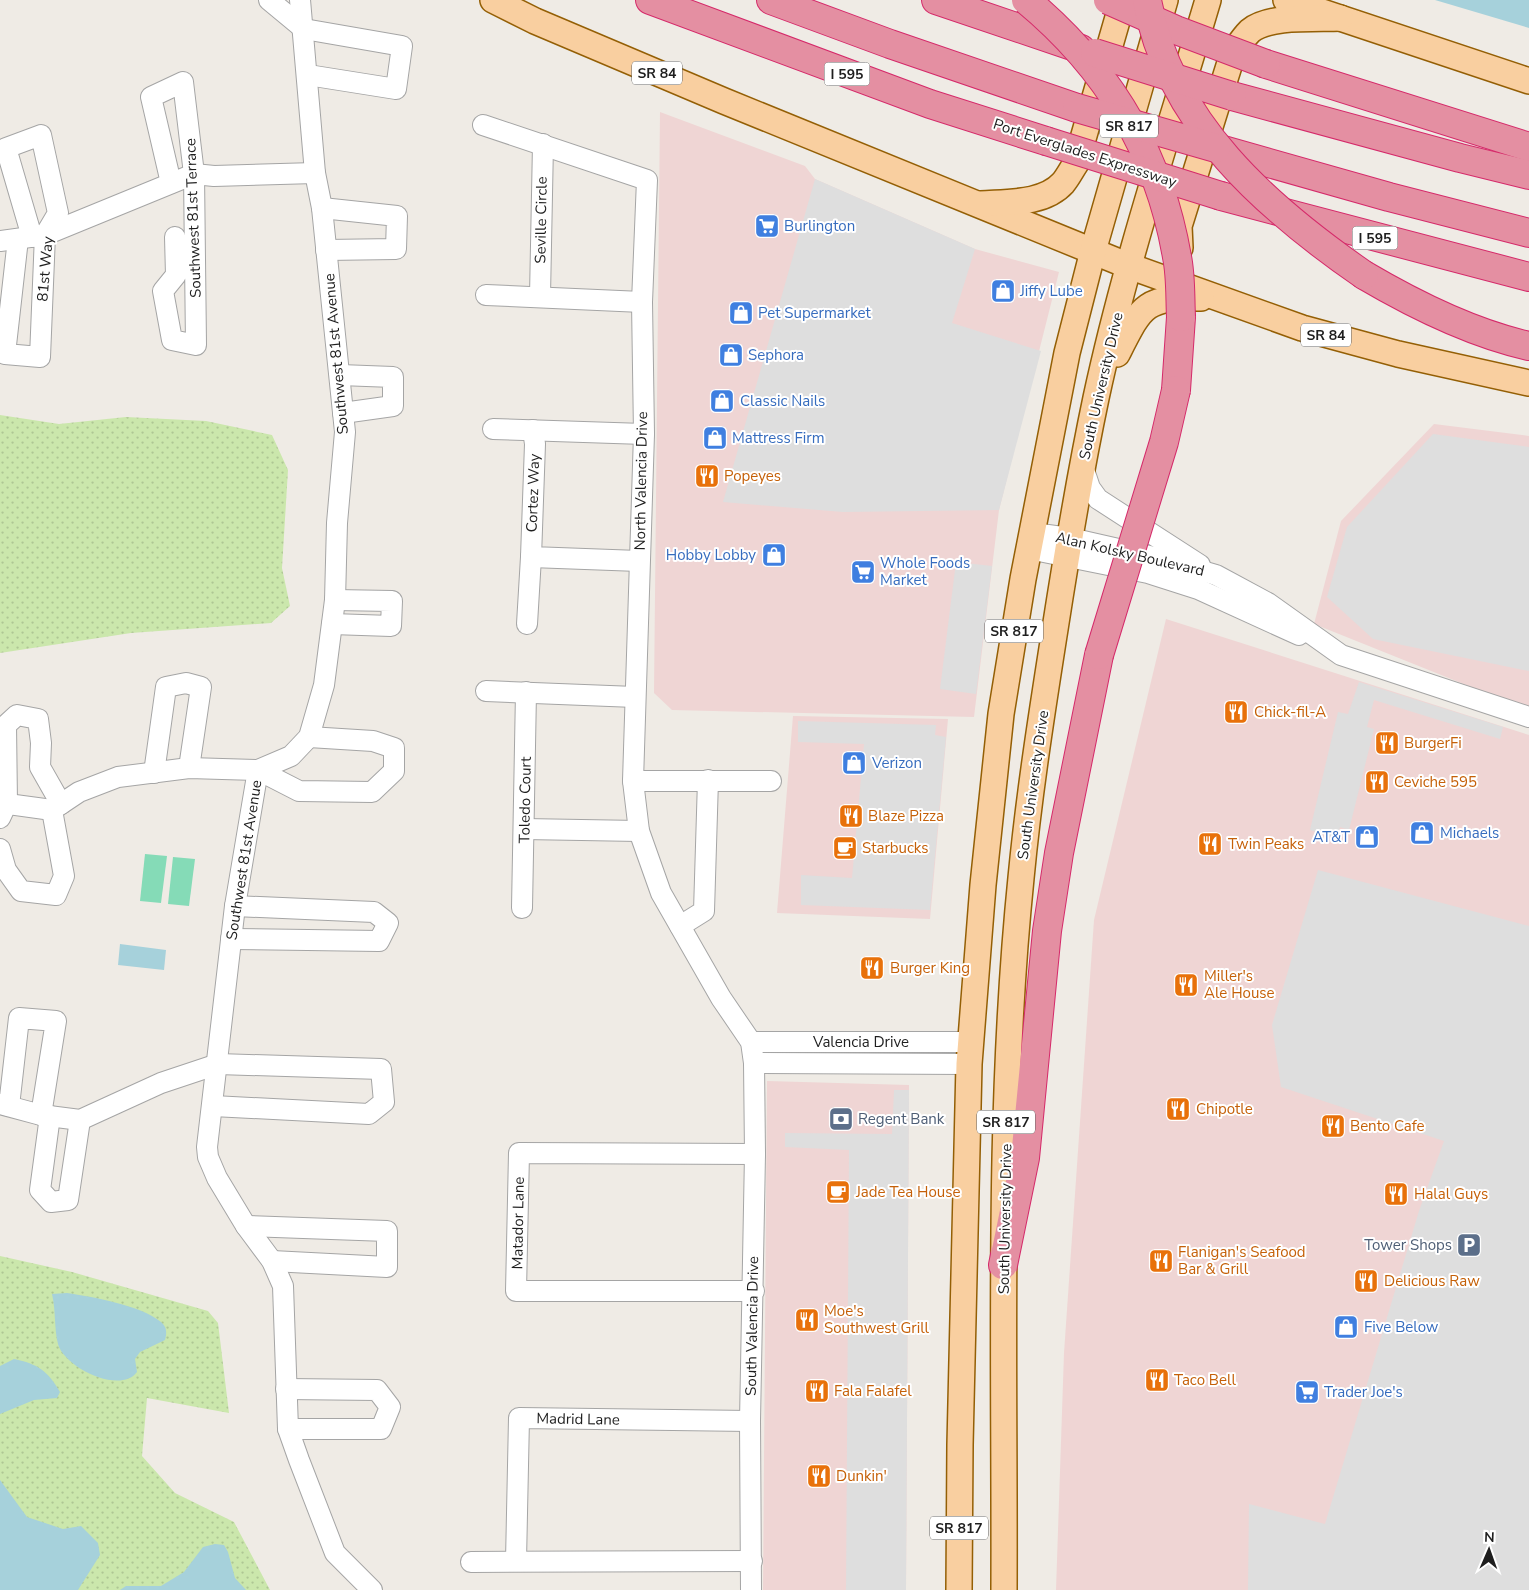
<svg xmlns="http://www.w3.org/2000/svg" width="1529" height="1590" viewBox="0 0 1529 1590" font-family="'Nunito Sans',sans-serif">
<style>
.commercial{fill:#efd5d4}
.grass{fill:url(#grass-dots)}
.pitch{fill:#85dbb7}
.parking{fill:#dedede}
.water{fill:#a6d1db}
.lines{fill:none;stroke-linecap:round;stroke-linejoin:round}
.minor-casing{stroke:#a5a5a5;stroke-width:22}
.major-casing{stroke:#945f05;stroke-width:28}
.highway-casing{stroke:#d52a6a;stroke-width:30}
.minor{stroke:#fff;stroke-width:20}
.major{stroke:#f9cfa0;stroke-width:25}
.highway{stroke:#e48fa2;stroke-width:28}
.highway-bridge-casing{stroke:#d52a6a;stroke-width:30;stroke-linecap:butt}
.highway-bridge{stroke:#e48fa2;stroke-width:28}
.labels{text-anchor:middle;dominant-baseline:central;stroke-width:4;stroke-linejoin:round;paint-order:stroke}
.shield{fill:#fff;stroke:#626262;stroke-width:1}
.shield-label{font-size:14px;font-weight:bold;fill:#1e1e1e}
.street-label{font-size:15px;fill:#1e1e1e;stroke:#fff}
.shop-label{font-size:15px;fill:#366cbe;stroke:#fff;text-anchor:start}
.food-label{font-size:15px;fill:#c56008;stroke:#fff;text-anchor:start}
.service-label{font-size:15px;fill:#4e5e75;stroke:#fff;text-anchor:start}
</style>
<defs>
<pattern id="grass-dots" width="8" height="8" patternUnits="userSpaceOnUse" patternTransform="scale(1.25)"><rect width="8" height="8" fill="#cbe7ac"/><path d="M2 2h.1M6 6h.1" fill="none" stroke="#aec694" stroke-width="1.8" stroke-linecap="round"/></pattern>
</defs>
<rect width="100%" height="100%" fill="#efebe5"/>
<g class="commercial">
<polygon points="660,112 805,166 815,179 975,249 1059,272 999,510 974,717 672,710 654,693"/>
<polygon points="1434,424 1529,436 1529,708 1501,699 1314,624 1341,521"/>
<polygon points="1166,619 1529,735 1529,1590 1056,1590 1064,1353 1094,920"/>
<polygon points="793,716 948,719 930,919 777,913"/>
<polygon points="767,1081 909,1085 906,1590 763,1590"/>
</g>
<g class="grass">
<polygon points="0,415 59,424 126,417 206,421 272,435 288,470 282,568 290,606 271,623 131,633 0,653"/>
<polygon points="0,1256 72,1272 208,1311 218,1323 229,1413 147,1398 142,1456 175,1493 234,1522 270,1590 0,1590"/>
</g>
<g class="pitch">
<polygon points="145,854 167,856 161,903 140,901"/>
<polygon points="173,857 195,859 189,906 168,904"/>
</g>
<g class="parking">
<polygon points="815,179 975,249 952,323 1041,351 999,510 843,512 723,502"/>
<polygon points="1433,434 1529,447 1529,671 1373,639 1327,597 1347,527"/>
<polygon points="956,562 992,566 976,694 940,689"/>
<polygon points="1359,682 1503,727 1500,739 1374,700 1367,727 1374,729 1349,830 1340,827 1337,838 1310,830 1338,712 1348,714"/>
<polygon points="798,721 936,725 935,735 946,737 930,910 801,905 801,875 852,878 864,744 798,742"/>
<polygon points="1318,870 1529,926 1529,1590 1248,1590 1249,1504 1325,1524 1419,1211 1444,1141 1281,1087 1272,1025"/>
<polygon points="894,1090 909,1090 906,1590 846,1590 849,1150 785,1147 785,1133 892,1134"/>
</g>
<g class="water">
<polygon points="1435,0 1529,0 1529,28"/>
<polygon points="120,944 166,950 164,970 118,965"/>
<path d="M67,1293C93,1297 140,1305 161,1322C167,1327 167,1333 165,1340L140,1352L135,1359L137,1372C120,1395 64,1367 58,1344C54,1328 56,1311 52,1294Z"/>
<path d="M14,1359C38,1364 48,1371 60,1392L57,1398L34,1400L0,1414V1366Z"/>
<polygon points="0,1480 27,1517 63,1529 81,1526 98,1543 100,1555 78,1590 0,1590"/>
<polygon points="215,1544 224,1545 228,1552 235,1578 246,1590 120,1590 126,1586 161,1586 184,1572 203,1547"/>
</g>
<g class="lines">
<defs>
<g id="minor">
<polyline points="269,0 304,29 402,46 396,89 308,75"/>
<polyline points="300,0 315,173 322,208 345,432 337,523 335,600 324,685 309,737 291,756 258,770 235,906 207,1147 208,1157 217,1178 246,1226 272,1261 283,1286 288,1429 299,1460 335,1553 372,1590"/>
<polyline points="483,125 647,180 642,302 644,434 633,781 639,831 661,893 721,998 751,1042 754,1063 755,1154 750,1421 751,1590"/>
<polyline points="171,183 151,97 183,82 194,174 196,345 172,340 163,291 176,275 175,237"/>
<polyline points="322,208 397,216 396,249 326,250"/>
<polyline points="18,239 5,354 40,357 45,235 58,213 41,135 6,148 32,237"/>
<polyline points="0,241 45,235 194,174 214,176 315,173"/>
<polyline points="486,295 642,302"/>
<polyline points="540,296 543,144"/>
<polyline points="340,375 393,377 393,406 343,413"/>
<polyline points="493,429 644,434"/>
<polyline points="533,430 535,444 531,557 639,561"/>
<polyline points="1083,467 1090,488 1098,499 1200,565"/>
<polyline points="1033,533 1070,538 1158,558 1216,575 1268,603 1341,655 1529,717"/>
<polyline points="1029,549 1148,573 1198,589 1299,635"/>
<polyline points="332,624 391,626 392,601 335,600"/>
<polyline points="527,624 531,557"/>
<polyline points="486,691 635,697"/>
<polyline points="154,773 166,687 186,683 201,687 189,768"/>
<polyline points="633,781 771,781"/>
<polyline points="0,803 52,810 79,792 118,777 189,768 258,770 299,791 372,792 394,771 394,748 373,741 309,737"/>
<polyline points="0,818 7,803 6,725 17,715 38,719 41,743 40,767 61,804"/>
<polyline points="524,829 639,831"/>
<polyline points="0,849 6,870 21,891 56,895 64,876 52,810"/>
<polyline points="522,908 526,692"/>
<polyline points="680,926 704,911 708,780"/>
<polyline points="231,939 379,941 388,923 374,912 235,906"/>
<polyline points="751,1042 971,1042"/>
<polyline points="754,1063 969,1064"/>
<polyline points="0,1104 41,1115 80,1120 161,1083 218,1064 381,1069 384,1102 369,1114 213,1106"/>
<polyline points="9,1106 19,1018 56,1021 41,1115"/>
<polyline points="50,1116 40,1190 51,1202 68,1200 80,1120"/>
<polyline points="246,1226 387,1231 387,1267 272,1261"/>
<polyline points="754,1291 516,1291 519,1153 755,1154"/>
<polyline points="286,1389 377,1390 390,1407 381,1429 288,1429"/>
<polyline points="516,1561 519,1418 750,1421"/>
<polyline points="471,1562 752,1561"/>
</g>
<g id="major">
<polyline points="493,0 535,21 724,101 1129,266 1302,328 1398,354 1529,383"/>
<polyline points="1286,0 1529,81"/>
<path d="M981,204C1008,202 1044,204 1063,183C1068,177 1072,169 1076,163L1123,0"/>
<path d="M1180,248L1179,226L1233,53C1238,46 1243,38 1250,31C1269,15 1316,19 1340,18"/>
<path d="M1117,354C1142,305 1144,297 1201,298"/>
<polyline points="959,1590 960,1445 969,1064 983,885 1001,714 1023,579 1067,353 1093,251 1165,0"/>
<path d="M1004,1590C1005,1353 997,1114 1021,878C1029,794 1042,712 1055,629C1067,552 1080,474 1096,398C1125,263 1169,132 1208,0"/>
</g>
<g id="highway">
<polyline points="650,0 930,104 1046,141"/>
<polyline points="771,0 890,44 1077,108"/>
<polyline points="936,0 1081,49"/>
<polyline points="1266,64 1529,147"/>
<polyline points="1232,96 1460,158 1529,175"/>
<polyline points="1216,148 1389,197 1529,233"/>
<polyline points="1221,196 1529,277"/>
<path d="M1364,275C1415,305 1471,333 1529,346"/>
<polyline points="1176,390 1181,317"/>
<polyline points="1003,1265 1025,1158 1047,931 1059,853 1099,655"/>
</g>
</defs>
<use href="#minor" class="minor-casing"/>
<use href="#major" class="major-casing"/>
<use href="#highway" class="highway-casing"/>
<use href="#minor" class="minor"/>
<use href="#major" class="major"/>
<use href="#highway" class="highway"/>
<defs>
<g id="highway-bridge">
<path d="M1026,0C1107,67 1159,152 1177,257C1181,276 1180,297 1181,317"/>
<polyline points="1108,0 1176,30 1266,64"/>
<path d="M1147,0C1169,123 1267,208 1364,275"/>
<polyline points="1095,53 1232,96"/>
<polyline points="1077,108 1216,148"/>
<polyline points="1046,141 1221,196"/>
<polyline points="1099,655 1164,442 1176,390"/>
</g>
</defs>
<use href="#highway-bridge" class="highway-bridge-casing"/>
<use href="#highway-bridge" class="highway-bridge"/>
</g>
<defs>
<symbol id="supermarket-square" viewBox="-11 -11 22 22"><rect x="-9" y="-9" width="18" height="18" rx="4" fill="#3f7fe0" stroke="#fff"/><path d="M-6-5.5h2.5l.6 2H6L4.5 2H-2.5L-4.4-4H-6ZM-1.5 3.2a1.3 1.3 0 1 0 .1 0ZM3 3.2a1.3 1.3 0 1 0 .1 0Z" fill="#fff"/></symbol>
<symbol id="shop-square" viewBox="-11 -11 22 22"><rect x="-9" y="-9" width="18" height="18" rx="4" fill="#3f7fe0" stroke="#fff"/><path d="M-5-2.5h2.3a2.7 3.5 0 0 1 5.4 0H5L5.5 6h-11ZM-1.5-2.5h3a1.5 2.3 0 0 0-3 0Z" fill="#fff"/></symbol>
<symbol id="restaurant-square" viewBox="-11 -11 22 22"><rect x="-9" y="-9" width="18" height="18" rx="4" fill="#e8710a" stroke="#fff"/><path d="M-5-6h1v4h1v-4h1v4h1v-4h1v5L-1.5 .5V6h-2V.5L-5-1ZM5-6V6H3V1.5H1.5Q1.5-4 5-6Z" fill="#fff"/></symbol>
<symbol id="cafe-square" viewBox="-11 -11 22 22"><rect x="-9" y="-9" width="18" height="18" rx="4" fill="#e8710a" stroke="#fff"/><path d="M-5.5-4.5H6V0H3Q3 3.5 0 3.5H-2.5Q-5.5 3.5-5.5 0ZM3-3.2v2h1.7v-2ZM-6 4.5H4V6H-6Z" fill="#fff"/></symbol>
<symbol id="bank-square" viewBox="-11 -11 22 22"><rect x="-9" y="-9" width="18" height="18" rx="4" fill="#5c6f8a" stroke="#fff"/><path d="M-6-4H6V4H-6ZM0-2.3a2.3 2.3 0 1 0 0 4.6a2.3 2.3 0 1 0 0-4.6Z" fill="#fff"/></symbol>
<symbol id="parking-square" viewBox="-11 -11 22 22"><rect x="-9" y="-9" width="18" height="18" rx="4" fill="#5c6f8a" stroke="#fff"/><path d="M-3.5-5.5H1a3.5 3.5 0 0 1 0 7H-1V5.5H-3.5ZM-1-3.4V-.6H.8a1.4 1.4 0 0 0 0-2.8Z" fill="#fff"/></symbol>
</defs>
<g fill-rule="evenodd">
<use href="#supermarket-square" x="753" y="212" width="28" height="28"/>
<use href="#shop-square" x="989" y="277" width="28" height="28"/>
<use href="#shop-square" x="727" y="299" width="28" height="28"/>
<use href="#shop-square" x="717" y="341" width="28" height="28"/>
<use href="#shop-square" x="708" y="387" width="28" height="28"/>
<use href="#shop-square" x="701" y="424" width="28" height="28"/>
<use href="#restaurant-square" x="693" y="462" width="28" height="28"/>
<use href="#shop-square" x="760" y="541" width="28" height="28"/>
<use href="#supermarket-square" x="849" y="558" width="28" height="28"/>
<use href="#restaurant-square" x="1222" y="698" width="28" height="28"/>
<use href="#restaurant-square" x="1373" y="729" width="28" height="28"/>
<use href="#shop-square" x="840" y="749" width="28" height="28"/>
<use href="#restaurant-square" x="1363" y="768" width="28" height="28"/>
<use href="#restaurant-square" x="837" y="802" width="28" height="28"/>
<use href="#shop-square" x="1408" y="819" width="28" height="28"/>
<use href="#shop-square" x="1353" y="823" width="28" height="28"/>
<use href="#restaurant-square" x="1196" y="830" width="28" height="28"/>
<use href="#cafe-square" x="831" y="834" width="28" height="28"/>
<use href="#restaurant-square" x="858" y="954" width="28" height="28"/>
<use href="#restaurant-square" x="1172" y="971" width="28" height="28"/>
<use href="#restaurant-square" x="1164" y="1095" width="28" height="28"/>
<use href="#bank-square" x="827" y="1105" width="28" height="28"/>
<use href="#restaurant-square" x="1319" y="1112" width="28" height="28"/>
<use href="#cafe-square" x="824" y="1178" width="28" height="28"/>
<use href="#restaurant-square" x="1382" y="1180" width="28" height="28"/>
<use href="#parking-square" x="1455" y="1231" width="28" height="28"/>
<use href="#restaurant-square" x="1147" y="1247" width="28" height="28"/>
<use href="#restaurant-square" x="1352" y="1267" width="28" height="28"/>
<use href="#restaurant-square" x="793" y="1306" width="28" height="28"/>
<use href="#shop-square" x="1332" y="1313" width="28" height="28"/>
<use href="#restaurant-square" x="1143" y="1366" width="28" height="28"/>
<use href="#restaurant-square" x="803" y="1377" width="28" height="28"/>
<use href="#supermarket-square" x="1293" y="1378" width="28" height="28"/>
<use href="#restaurant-square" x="805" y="1462" width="28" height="28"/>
</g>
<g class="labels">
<g class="shield">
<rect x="632" y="61.5" width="50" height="23" rx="4"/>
<rect x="824.5" y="62.5" width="45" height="23" rx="4"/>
<rect x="1100" y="114.5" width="58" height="23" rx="4"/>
<rect x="1352.5" y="226.5" width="45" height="23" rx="4"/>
<rect x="1301" y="323.5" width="50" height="23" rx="4"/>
<rect x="985" y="619.5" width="58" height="23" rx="4"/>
<rect x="977" y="1110.5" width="58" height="23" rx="4"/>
<rect x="930" y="1516.5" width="58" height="23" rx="4"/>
</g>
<g class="shield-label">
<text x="657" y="73">SR 84</text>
<text x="847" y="74">I 595</text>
<text x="1129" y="126">SR 817</text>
<text x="1375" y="238">I 595</text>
<text x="1326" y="335">SR 84</text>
<text x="1014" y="631">SR 817</text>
<text x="1006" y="1122">SR 817</text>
<text x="959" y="1528">SR 817</text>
</g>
<g class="street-label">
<text transform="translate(1085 153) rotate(18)">Port Everglades Expressway</text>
<text transform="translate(193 218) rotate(-92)">Southwest 81st Terrace</text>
<text transform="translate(541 220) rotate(-89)">Seville Circle</text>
<text transform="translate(45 269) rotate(-85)">81st Way</text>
<text transform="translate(336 354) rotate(-95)">Southwest 81st Avenue</text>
<text transform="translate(1101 386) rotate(-77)">South University Drive</text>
<text transform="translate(641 481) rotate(-89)">North Valencia Drive</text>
<text transform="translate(533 493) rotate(-88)">Cortez Way</text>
<text transform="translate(1130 554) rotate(13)">Alan Kolsky Boulevard</text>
<text transform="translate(1033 785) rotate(-82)">South University Drive</text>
<text transform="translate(525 800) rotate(-89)">Toledo Court</text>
<text transform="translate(244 860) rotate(-81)">Southwest 81st Avenue</text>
<text x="861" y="1042">Valencia Drive</text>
<text transform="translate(1005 1219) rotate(-89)">South University Drive</text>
<text transform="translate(518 1223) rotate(-89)">Matador Lane</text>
<text transform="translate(752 1326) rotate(-89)">South Valencia Drive</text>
<text transform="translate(578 1419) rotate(1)">Madrid Lane</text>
</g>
<g class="shop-label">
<text x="784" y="226">Burlington</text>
<text x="1020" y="291">Jiffy Lube</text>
<text x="758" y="313">Pet Supermarket</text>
<text x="748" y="355">Sephora</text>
<text x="740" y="401">Classic Nails</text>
<text x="732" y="438">Mattress Firm</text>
<text x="756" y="555" text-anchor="end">Hobby Lobby</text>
<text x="880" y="563">Whole Foods<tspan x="880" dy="17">Market</tspan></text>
<text x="872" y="763">Verizon</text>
<text x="1440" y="833">Michaels</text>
<text x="1350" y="837" text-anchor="end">AT&amp;T</text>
<text x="1364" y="1327">Five Below</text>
<text x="1324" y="1392">Trader Joe's</text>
</g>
<g class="food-label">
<text x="724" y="476">Popeyes</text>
<text x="1254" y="712">Chick-fil-A</text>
<text x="1404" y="743">BurgerFi</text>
<text x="1394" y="782">Ceviche 595</text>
<text x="868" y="816">Blaze Pizza</text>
<text x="1228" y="844">Twin Peaks</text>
<text x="862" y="848">Starbucks</text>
<text x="890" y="968">Burger King</text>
<text x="1204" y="976">Miller's<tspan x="1204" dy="17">Ale House</tspan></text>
<text x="1196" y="1109">Chipotle</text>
<text x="1350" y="1126">Bento Cafe</text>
<text x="856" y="1192">Jade Tea House</text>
<text x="1414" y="1194">Halal Guys</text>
<text x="1178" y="1252">Flanigan's Seafood<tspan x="1178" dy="17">Bar &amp; Grill</tspan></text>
<text x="1384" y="1281">Delicious Raw</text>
<text x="824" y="1311">Moe's<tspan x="824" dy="17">Southwest Grill</tspan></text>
<text x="1174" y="1380">Taco Bell</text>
<text x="834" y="1391">Fala Falafel</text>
<text x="836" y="1476">Dunkin'</text>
</g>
<g class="service-label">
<text x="858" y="1119">Regent Bank</text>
<text x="1452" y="1245" text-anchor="end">Tower Shops</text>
</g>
</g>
<g transform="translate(1489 1550) rotate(2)" stroke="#ffffff" stroke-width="4" paint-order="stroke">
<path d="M0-4L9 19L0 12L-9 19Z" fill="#1e1e1e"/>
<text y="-8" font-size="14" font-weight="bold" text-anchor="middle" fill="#1e1e1e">N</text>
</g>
</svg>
